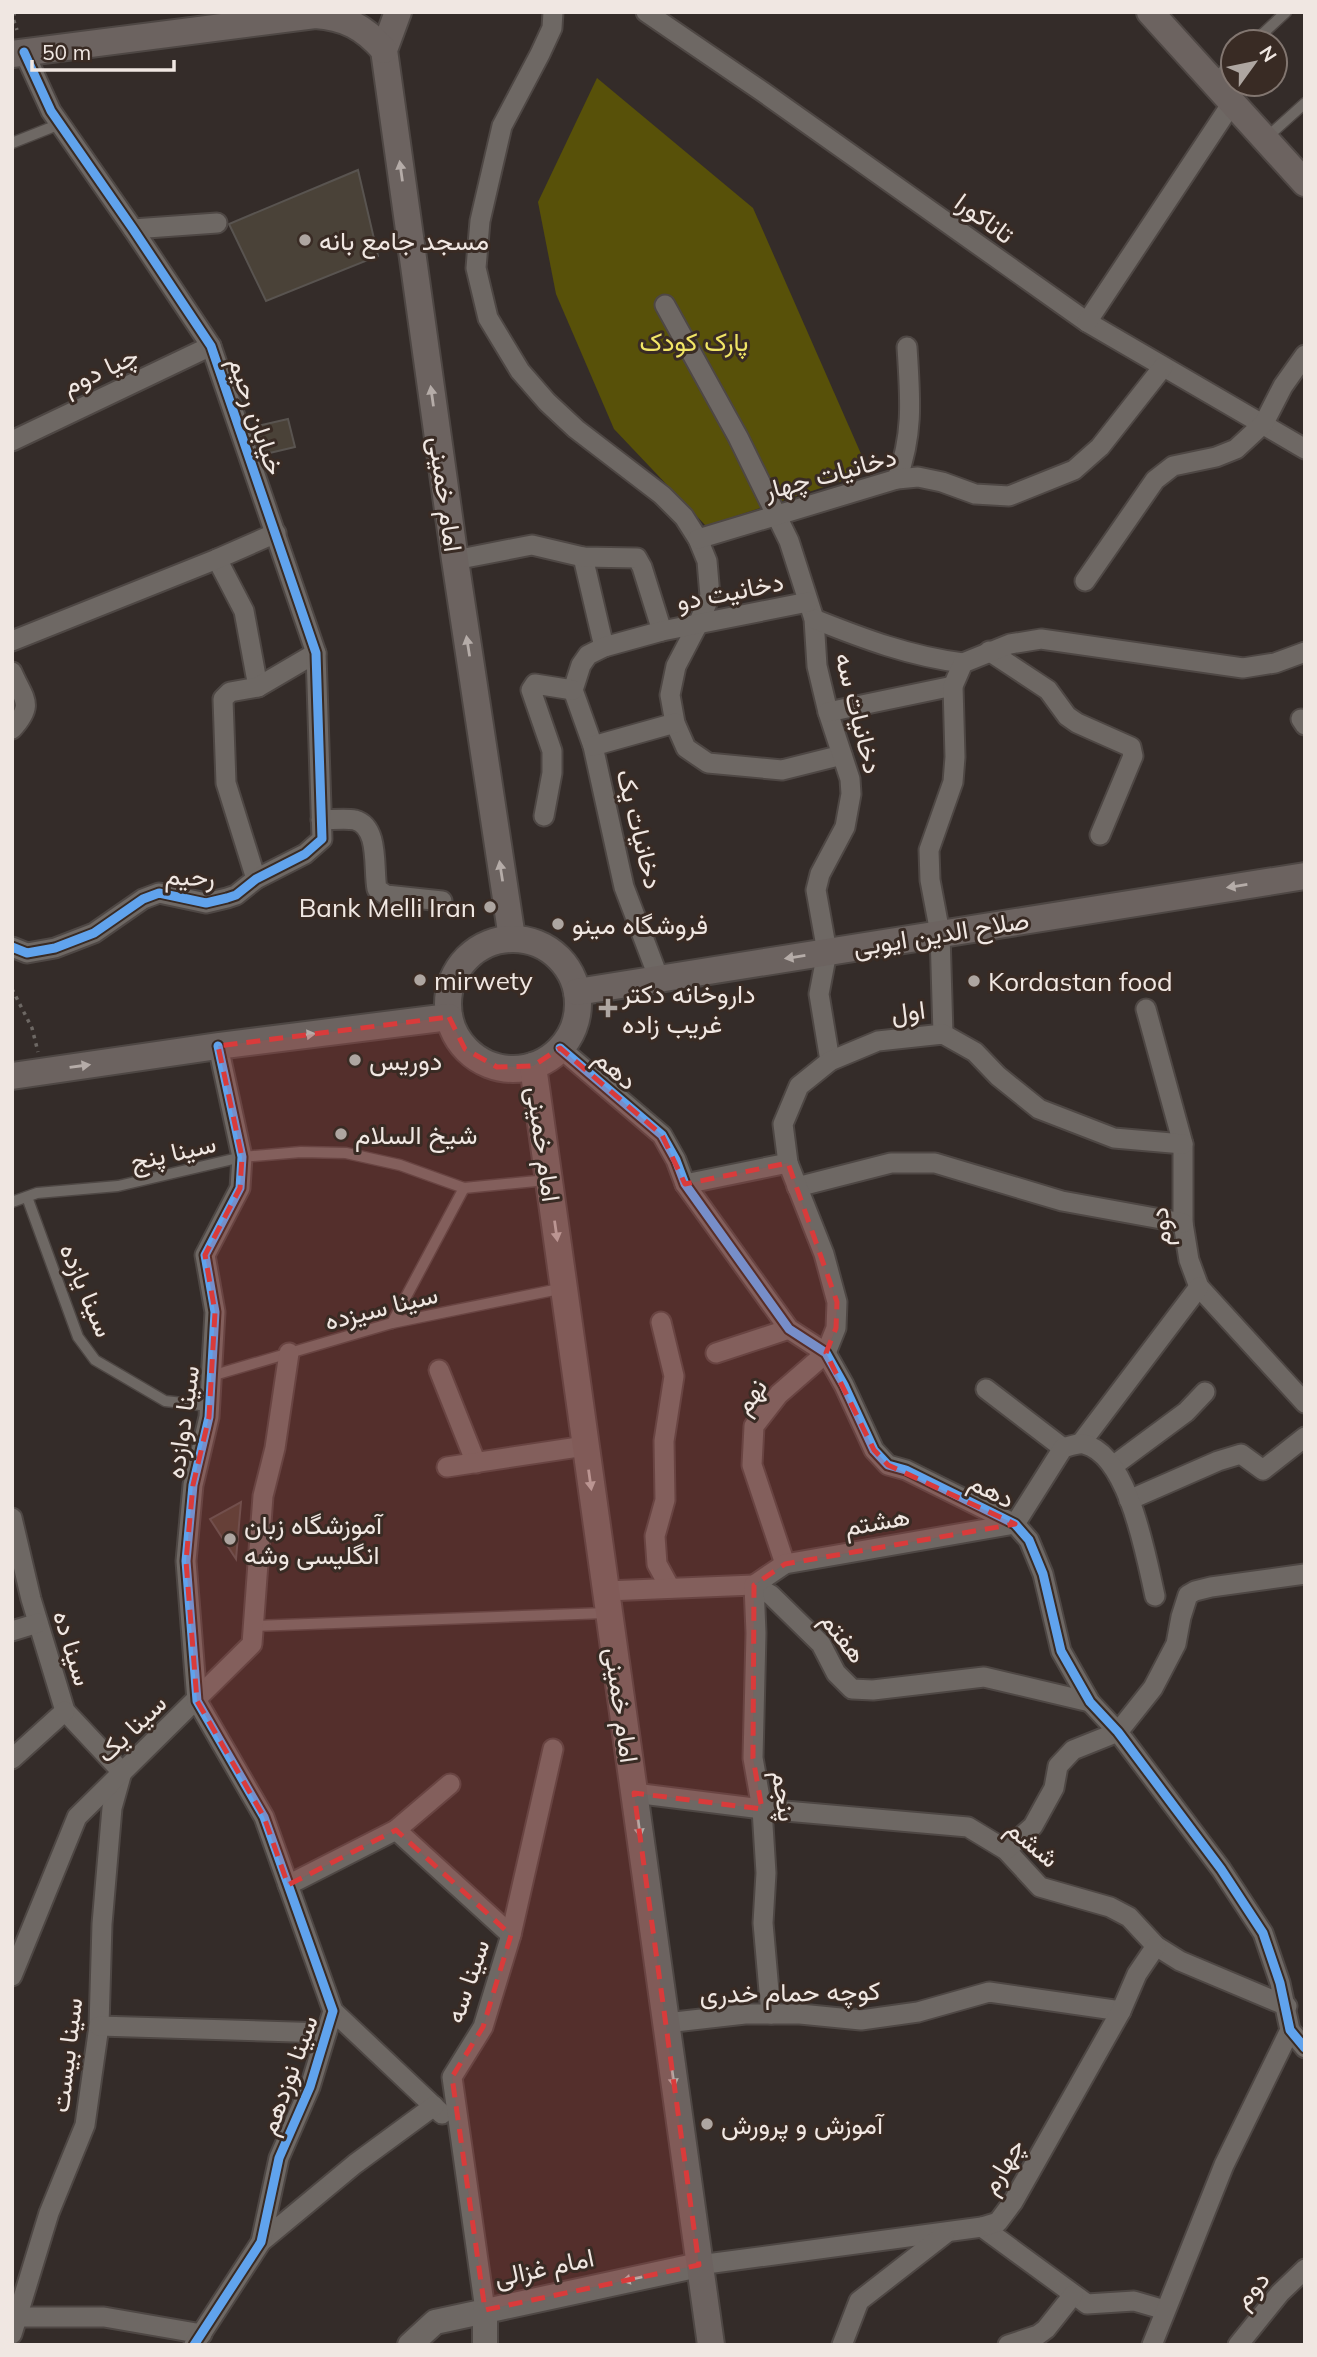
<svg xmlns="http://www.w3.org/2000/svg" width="1317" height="2357" viewBox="0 0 1317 2357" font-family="Mulish,Vazirmatn,sans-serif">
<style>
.green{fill:#585109}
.building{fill:#4a4238;stroke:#595450;stroke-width:2}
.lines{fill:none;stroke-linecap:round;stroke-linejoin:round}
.service-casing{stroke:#4e4744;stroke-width:13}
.minor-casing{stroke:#4e4744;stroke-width:23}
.tertiary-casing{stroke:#4e4744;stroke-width:28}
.secondary-casing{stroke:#4e4744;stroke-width:30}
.path{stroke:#6d6864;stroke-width:3.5;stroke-dasharray:3.5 5;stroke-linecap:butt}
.service{stroke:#6e6864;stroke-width:10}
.minor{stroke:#6e6864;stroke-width:19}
.tertiary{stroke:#6e6864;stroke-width:24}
.secondary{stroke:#6c6360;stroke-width:26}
.cycleway-casing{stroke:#392b24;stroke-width:13}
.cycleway{stroke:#60a3ed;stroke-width:9}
.oneway{fill:#b5aca8}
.oneway2{fill:#bcb4b0}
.marked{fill:#d93b3b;fill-opacity:0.2;stroke:#d93b3b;stroke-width:5;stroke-dasharray:14 9;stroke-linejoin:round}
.poi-dot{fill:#aea6a1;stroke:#392b24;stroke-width:2.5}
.labels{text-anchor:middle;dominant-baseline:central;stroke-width:6;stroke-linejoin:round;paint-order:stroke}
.street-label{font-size:26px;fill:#f0e7e2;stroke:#392b24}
.poi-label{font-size:26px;fill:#f0e7e2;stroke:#392b24;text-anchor:start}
.park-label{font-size:26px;fill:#f1e566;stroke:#392b24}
</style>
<rect width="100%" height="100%" fill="#342c29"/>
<polygon class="green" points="597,78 753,208 869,472 706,526 614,429 556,294 538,202"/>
<g class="building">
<polygon points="358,170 378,256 266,301 229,224"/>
<polygon points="288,419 295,447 261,455 253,427"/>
<polygon points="241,1502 236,1559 210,1519"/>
</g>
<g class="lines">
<defs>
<g id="service">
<polyline points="1254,42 1286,12"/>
<polyline points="1212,81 1233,62"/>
<polyline points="1265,139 1305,103"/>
<polyline points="12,143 60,124"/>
<polyline points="27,1197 78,1337 95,1360 165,1401 209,1406"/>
<polyline points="12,1202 37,1193 118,1186 242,1157 301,1152 346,1153 400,1165 464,1188 547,1180"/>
<polyline points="392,1323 464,1188"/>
<polyline points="211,1376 392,1323 564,1288"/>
<polyline points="254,1626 606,1613"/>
</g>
<g id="minor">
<polyline points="553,12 552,28 540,54 502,126 480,221 476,268 488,318 520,371 547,402 576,429 662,495 684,517 698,539 707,561 710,596 698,624 676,666 670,695 675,723 686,748 708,763 782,770 842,755"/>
<polyline points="646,12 763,92 1087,322 1305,449"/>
<polyline points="133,229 217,223"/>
<polyline points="665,305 738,437 789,541 814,619 817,666 828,712 850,779 851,794 845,827 820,874 816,890 827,952 819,994 830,1061"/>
<polyline points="1087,322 1232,103"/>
<polyline points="12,441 211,346"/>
<path d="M897,479C914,432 910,396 907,347"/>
<polyline points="698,539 897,479 918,477 942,482 975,494 1009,496 1074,470 1100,447 1163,367"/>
<polyline points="583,557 604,647"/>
<polyline points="217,559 244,611 258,687"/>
<polyline points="455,560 532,545 583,557 637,558 642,567 662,631"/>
<polyline points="1085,581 1155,480 1173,466 1216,457 1236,449 1264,423 1283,386 1305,355"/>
<path d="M814,619C864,639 909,656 963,663"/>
<polyline points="12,641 217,559 276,533"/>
<polyline points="989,651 1048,690 1067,716 1077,723 1131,747 1133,756 1100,835"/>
<path d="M12,672C24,700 35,704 12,729"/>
<polyline points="573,690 593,746 624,887 659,979"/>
<polyline points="573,690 581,665 588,655 604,647 662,631 808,602"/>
<polyline points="828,712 953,686"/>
<polyline points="1301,719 1305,725"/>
<polyline points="593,746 675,723"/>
<polyline points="544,816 552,773 552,751 531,690 535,684 573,690"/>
<path d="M321,820C331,820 345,818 355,820C380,827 373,869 377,889L386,895L442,901"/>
<polyline points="256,879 226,783 223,699 230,692 258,687 316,653"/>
<polyline points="12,947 27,953 55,948 94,933 143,899 159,893 206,903 227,898 236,895 256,879 305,854 322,839 316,653 211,346 133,229 51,111 24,52"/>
<polyline points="1146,1009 1183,1144 1183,1223 1189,1260 1199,1287 1305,1403"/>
<polyline points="943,1034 940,933 930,880 929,850 953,782 955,757 953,686 963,663 1010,644 1041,639 1243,668 1275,663 1305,652"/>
<polyline points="560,1048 662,1135 676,1160 685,1184 789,1329 826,1353 844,1385 874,1450 888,1465 906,1470 1015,1524 1029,1540 1043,1574 1061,1651 1090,1702 1118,1732 1221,1869 1263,1933 1280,1983 1290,2030 1305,2048"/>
<polyline points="685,1184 788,1163"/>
<polyline points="797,1187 891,1163 935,1163 1062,1201 1183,1223"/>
<polyline points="661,1322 674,1376 664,1441 665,1500 655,1536 657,1564 670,1588"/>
<polyline points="716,1353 789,1329"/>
<polyline points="439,1370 476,1463"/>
<polyline points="986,1389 1063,1448"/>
<polyline points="1081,1443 1199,1287"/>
<polyline points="1113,1466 1186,1412 1205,1392"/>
<polyline points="447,1467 585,1446"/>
<polyline points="1129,1500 1218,1461 1241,1454 1263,1470 1305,1437"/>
<polyline points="12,1518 31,1599 65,1711 122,1772 112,1808 102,1924 99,2026 85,2125 49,2213 12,2334"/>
<polyline points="785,1564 752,1465 754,1426 779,1394 826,1353 836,1328 837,1302 824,1254 788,1163 783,1124 799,1086 830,1061 878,1041 943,1034 975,1052 998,1076 1039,1109 1114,1138 1183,1144"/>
<polyline points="606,1591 754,1585 771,1595 821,1644 836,1673 852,1689 873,1690 984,1677 1090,1702"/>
<polyline points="12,1631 38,1623"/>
<polyline points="12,1759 65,1711"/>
<polyline points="634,1793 762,1809 968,1827 1006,1850 1040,1887 1110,1907 1129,1917 1156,1946 1180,1961 1287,2006"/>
<polyline points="396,1830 511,1935"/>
<polyline points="1006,1850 1033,1826 1054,1788 1058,1766 1073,1750 1118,1732 1153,1688 1176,1644 1181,1617 1188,1595 1195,1591 1211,1587 1305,1574"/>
<polyline points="288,1885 396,1830 450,1784"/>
<polyline points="12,1976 77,1817 252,1644 263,1496 275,1448 289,1353"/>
<polyline points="333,2011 442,2114"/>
<path d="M771,2014L763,1923L766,1873L762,1809L753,1758L756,1633L754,1585L785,1564L1015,1524L1063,1448C1070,1446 1078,1443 1084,1444C1129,1455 1146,1557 1155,1596"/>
<polyline points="666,2023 745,2014 800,2014 861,2020 918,2012 989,1992 1121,2011"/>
<polyline points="99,2026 326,2033"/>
<polyline points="982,2227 1087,2304 1134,2301 1165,2310"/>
<polyline points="261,2242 355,2164 434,2106"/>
<polyline points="699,2265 982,2227 998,2222 1013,2202 1121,2011 1137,1974 1156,1946"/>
<polyline points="485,2310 452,2077 483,2027 511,1935 553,1749"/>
<polyline points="12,2317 104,2317 202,2334"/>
<polyline points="194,2345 261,2242 279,2158 310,2087 333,2011 264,1817 197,1701 186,1561 193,1485 209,1417 215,1312 205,1255 240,1188 242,1157 218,1046"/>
<polyline points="842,2345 859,2301 945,2234"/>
<polyline points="1008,2345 1038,2335 1046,2329 1073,2295"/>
<polyline points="1152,2345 1224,2165 1290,2030"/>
<polyline points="1238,2345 1280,2293 1305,2269"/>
</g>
<g id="tertiary">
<polyline points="410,2345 435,2322 699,2265"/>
<polyline points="485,2345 485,2310"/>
</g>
<g id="secondary">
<polyline points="398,12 384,50 455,560 512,938"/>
<polyline points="1150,12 1305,183"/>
<path d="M12,54L315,15C345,17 364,27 384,50"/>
<circle cx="513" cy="1004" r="65"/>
<polyline points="577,992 1305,876"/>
<polyline points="533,1066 711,2345"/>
<polyline points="12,1076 218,1046 449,1017"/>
</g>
</defs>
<use href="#service" class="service-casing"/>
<use href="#minor" class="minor-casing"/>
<use href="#tertiary" class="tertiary-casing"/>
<use href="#secondary" class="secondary-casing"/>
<g class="path">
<polyline points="15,12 13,18 17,30"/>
<polyline points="12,989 32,1028 38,1052"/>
</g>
<use href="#service" class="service"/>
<use href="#minor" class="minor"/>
<use href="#tertiary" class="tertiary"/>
<use href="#secondary" class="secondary"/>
<defs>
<g id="cycleway">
<polyline points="12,947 27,953 55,948 94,933 143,899 159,893 206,903 227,898 236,895 256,879 305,854 322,839 316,653 211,346 133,229 51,111 24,52"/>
<polyline points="560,1048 662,1135 676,1160 685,1184 789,1329 826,1353 844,1385 874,1450 888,1465 906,1470 1015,1524 1029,1540 1043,1574 1061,1651 1090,1702 1118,1732 1221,1869 1263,1933 1280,1983 1290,2030 1305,2048"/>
<polyline points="194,2345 261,2242 279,2158 310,2087 333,2011 264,1817 197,1701 186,1561 193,1485 209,1417 215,1312 205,1255 240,1188 242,1157 218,1046"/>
</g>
</defs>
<use href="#cycleway" class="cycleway-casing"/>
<use href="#cycleway" class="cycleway"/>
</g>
<defs><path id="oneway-solid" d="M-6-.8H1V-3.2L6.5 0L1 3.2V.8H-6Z" transform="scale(1.75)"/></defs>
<g class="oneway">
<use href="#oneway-solid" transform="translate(401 171) rotate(-98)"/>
<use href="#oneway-solid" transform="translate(432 396) rotate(-98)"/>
<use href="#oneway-solid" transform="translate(468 646) rotate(-99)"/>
<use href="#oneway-solid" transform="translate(501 871) rotate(-99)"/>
<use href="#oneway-solid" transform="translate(1237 886) rotate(171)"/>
<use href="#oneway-solid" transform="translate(795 957) rotate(171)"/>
<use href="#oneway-solid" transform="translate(305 1035) rotate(-7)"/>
<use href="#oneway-solid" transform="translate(80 1066) rotate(-8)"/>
<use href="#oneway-solid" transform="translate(556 1231) rotate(82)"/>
<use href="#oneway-solid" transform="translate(590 1480) rotate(82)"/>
<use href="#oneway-solid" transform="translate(639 1827) rotate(82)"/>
<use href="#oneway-solid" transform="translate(673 2077) rotate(82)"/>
</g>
<use class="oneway2" href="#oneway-solid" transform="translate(632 2279) rotate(168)"/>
<path class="marked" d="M449,1017L465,1049L497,1067L533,1066L560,1048L662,1135L685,1184L788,1163L837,1302L836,1328L826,1353L874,1450L888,1465L1015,1524L785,1564L754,1585L753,1758L762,1809L634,1793L699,2265L485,2310L452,2077L483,2027L511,1935L396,1830L288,1885L264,1817L197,1701L186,1561L193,1485L209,1417L215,1312L205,1255L240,1188L242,1157L218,1046Z"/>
<g class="poi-dot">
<circle cx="305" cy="240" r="7"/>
<circle cx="490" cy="907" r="7"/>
<circle cx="558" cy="924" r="7"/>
<circle cx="420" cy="980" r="7"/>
<circle cx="974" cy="981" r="7"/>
<path d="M604.5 997.5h7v7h7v7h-7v7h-7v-7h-7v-7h7z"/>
<circle cx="355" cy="1060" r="7"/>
<circle cx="341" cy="1134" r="7"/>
<circle cx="230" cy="1539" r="7"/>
<circle cx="707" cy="2124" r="7"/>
</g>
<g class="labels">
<g class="street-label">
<text transform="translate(985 218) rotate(36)">تاناکورا</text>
<text transform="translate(100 370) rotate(-25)">چیا دوم</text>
<text transform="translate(257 416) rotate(71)">خیابان رحیم</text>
<text transform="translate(830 473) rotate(-15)">دخانیات چهار</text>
<text transform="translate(446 494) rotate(82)">امام خمینی</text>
<text transform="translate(730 591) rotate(-11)">دخانیت دو</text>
<text transform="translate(859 713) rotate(76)">دخانیات سه</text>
<text transform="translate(640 829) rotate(76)">دخانیات یک</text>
<text transform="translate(190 876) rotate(2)">رحیم</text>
<text transform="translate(941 933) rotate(-9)">صلاح الدین ایوبی</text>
<text transform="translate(908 1011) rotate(-7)">اول</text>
<text transform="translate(616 1069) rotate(41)">دهم</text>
<text transform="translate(544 1144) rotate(82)">امام خمینی</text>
<text transform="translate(173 1152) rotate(-13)">سینا پنج</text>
<text transform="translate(1160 1227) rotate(-95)">دوم</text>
<text transform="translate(87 1290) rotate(67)">سینا یازده</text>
<text transform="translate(381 1307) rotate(-14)">سینا سیزده</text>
<text transform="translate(750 1396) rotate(-55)">نهم</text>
<text transform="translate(182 1422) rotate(-82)">سینا دوازده</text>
<text transform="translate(992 1490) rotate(27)">دهم</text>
<text transform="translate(877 1521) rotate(-10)">هشتم</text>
<text transform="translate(844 1637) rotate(52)">هفتم</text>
<text transform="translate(73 1648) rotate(73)">سینا ده</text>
<text transform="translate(622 1705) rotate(82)">امام خمینی</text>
<text transform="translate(131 1728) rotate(-44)">سینا یک</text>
<text transform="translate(785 1796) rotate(82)">پنجم</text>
<text transform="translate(1033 1843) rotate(40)">ششم</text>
<text transform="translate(467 1981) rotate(-71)">سینا سه</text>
<text transform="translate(790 1992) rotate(-1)">کوچه حمام خدری</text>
<text transform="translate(66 2055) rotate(-83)">سینا بیست</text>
<text transform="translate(288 2075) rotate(-70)">سینا نوزدهم</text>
<text transform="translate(1002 2166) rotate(-59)">چهارم</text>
<text transform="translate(544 2267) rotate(-12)">امام غزالی</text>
<text transform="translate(1251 2289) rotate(-49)">دوم</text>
</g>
<g class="poi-label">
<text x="319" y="240">مسجد جامع بانه</text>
<text x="476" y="907" text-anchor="end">Bank Melli Iran</text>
<text x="572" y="924">فروشگاه مینو</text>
<text x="434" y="980">mirwety</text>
<text x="988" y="981">Kordastan food</text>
<text x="622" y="993">داروخانه دکتر<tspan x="622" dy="30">غریب زاده</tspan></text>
<text x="369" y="1060">دوریس</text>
<text x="355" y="1134">شیخ السلام</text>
<text x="244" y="1524">آموزشگاه زبان<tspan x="244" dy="30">انگلیسی وشه</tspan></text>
<text x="721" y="2124">آموزش و پرورش</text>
</g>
<g class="park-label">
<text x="694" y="341">پارک کودک</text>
</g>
</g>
<rect width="1317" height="2357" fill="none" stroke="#f0e7e2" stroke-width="28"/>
<g transform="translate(1254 63) rotate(57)"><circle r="33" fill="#392b24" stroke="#827670" stroke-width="2"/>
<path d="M0-5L12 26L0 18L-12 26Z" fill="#aea6a1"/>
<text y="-10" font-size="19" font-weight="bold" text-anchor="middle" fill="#f0e7e2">N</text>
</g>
<path d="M32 60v10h142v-10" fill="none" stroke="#f0e7e2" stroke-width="3.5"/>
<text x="42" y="60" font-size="21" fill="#f0e7e2" stroke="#392b24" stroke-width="5" paint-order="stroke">50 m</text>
</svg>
